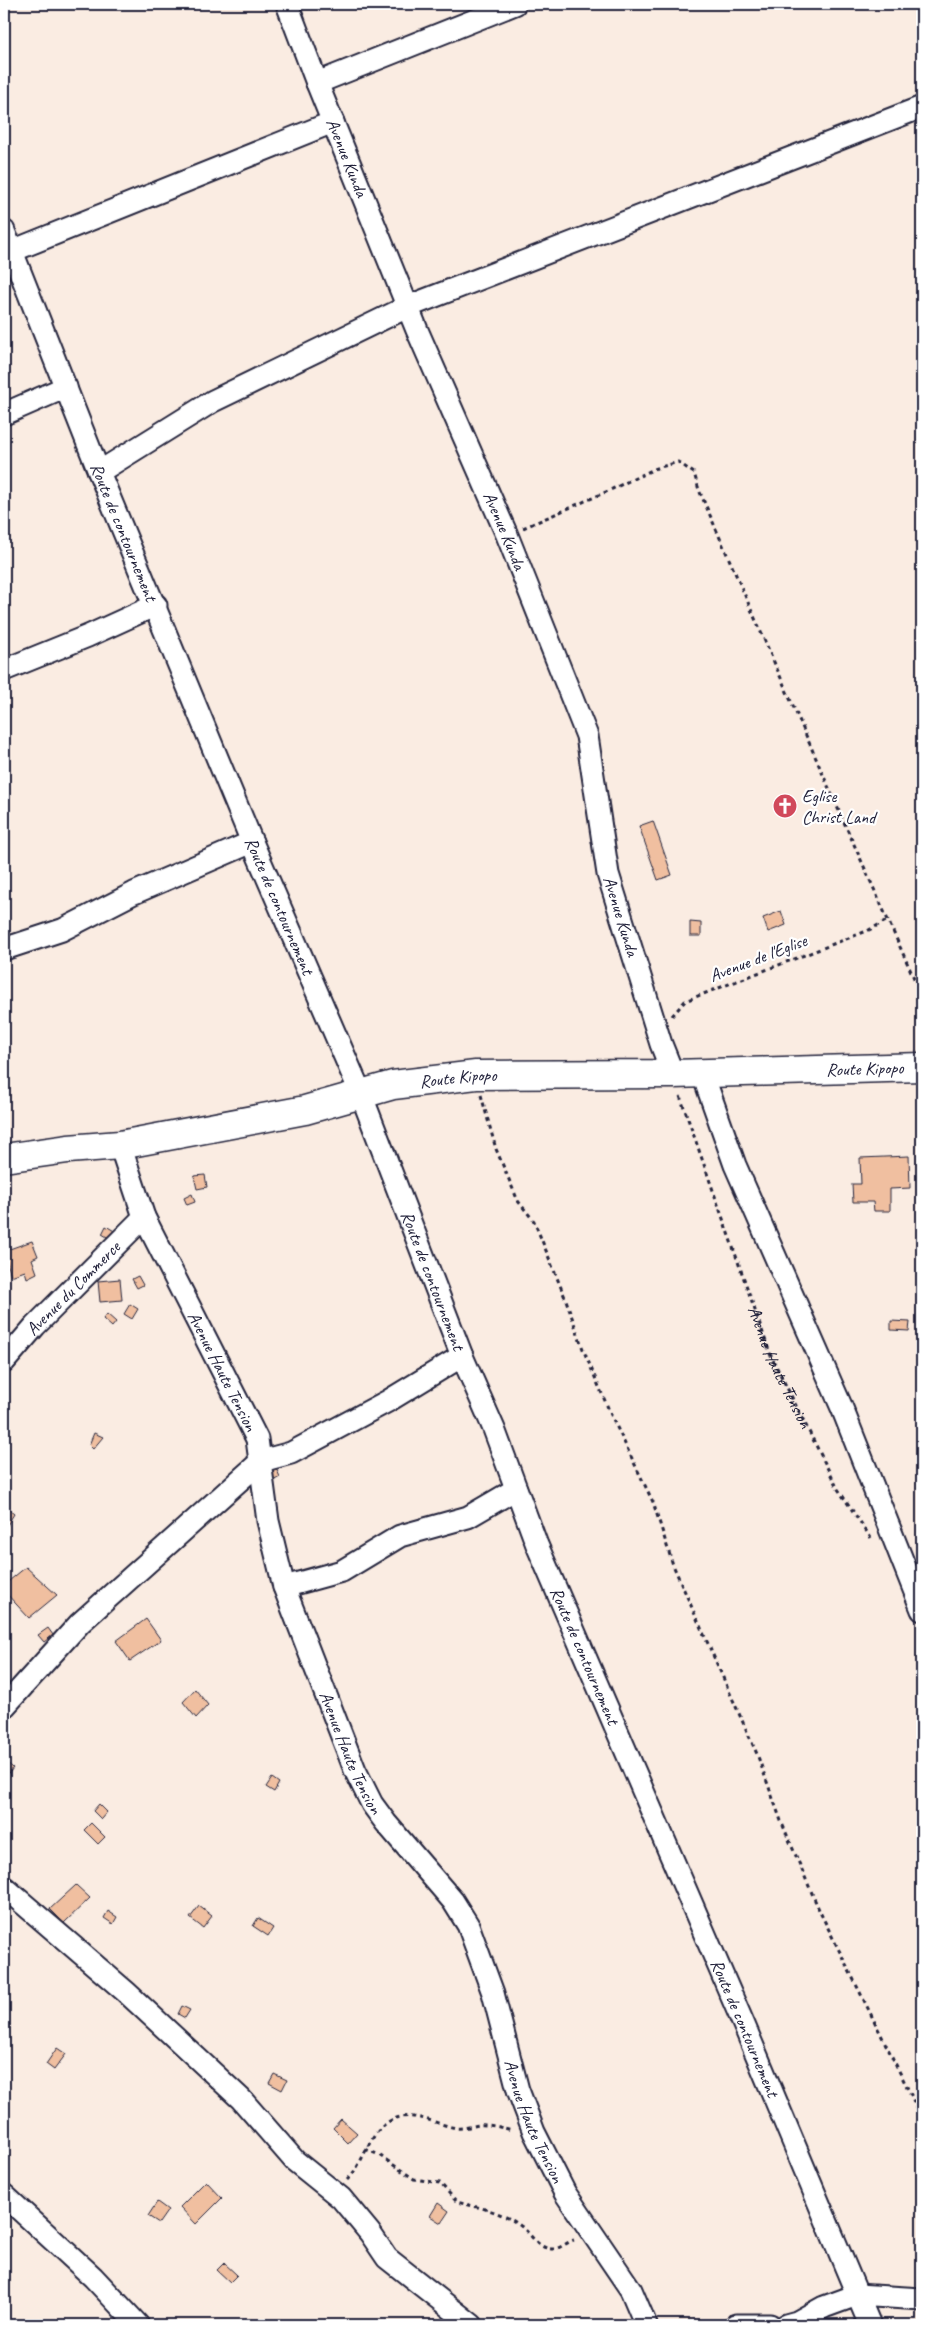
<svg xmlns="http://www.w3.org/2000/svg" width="926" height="2329" viewBox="0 0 926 2329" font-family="Caveat,sans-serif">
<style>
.building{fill:#f0bfa0;stroke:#22223b}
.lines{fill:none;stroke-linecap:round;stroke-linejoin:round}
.minor-casing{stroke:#22223b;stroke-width:25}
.major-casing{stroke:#22223b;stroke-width:31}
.path{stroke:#22223b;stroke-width:3;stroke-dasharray:4 4;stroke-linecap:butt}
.minor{stroke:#fff;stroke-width:21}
.major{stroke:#fff;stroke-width:28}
.labels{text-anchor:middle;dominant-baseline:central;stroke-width:4.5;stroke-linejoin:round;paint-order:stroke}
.street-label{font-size:18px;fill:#22223b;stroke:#fff}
.poi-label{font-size:18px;fill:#22223b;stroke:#fff;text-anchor:start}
</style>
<rect width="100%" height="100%" fill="#faece2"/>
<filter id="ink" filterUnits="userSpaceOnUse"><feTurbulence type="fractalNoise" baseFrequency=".02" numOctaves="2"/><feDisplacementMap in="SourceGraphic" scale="10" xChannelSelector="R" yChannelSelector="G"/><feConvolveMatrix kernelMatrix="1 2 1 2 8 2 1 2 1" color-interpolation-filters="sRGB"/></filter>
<g filter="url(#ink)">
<g class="building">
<polygon points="653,821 672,875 658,880 639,826"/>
<polygon points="781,911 786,925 768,932 763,918"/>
<polygon points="690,922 701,923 701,936 690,936"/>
<polygon points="909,1156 910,1188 890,1189 890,1211 874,1211 873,1202 853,1202 852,1184 861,1184 860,1158"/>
<polygon points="205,1175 207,1187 197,1189 194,1176"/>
<polygon points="192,1194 195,1202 187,1205 184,1198"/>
<polygon points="106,1226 116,1232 112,1240 102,1234"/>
<polygon points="32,1241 38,1256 32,1259 37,1273 27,1278 25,1271 11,1276 4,1251"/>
<polygon points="138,1276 143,1285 137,1288 132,1279"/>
<polygon points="120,1279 122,1300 100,1302 98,1281"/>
<polygon points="130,1304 138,1309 132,1319 124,1314"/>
<polygon points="107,1314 116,1322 112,1327 103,1319"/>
<polygon points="891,1321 910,1322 909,1331 891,1330"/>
<polygon points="94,1433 103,1437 93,1449 89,1445"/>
<polygon points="274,1463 280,1477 273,1481 263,1465"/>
<polygon points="4,1506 14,1514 4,1530"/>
<polygon points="26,1567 57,1595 29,1618 4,1591 4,1585"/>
<polygon points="146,1619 161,1640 130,1661 116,1641"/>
<polygon points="48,1628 53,1635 44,1642 38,1635"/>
<polygon points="195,1689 208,1705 196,1718 183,1702"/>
<polygon points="4,1760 13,1768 6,1777 4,1775"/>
<polygon points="272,1778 279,1783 274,1792 266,1787"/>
<polygon points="99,1804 107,1812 101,1819 93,1811"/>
<polygon points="91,1823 105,1837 98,1844 84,1830"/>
<polygon points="76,1885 90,1898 64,1923 50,1909"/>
<polygon points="199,1906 212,1916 203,1928 190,1918"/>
<polygon points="108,1911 117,1917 113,1924 104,1918"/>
<polygon points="258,1918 273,1928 268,1936 253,1926"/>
<polygon points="182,2006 190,2010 185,2018 178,2014"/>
<polygon points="57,2048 66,2054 54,2070 46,2064"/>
<polygon points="274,2074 287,2080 282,2090 269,2083"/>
<polygon points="341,2119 357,2133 348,2143 333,2128"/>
<polygon points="206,2181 222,2198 196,2224 180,2207"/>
<polygon points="157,2202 168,2210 159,2223 148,2216"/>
<polygon points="438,2203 449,2211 441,2223 430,2216"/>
<polygon points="224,2263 237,2275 230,2282 217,2270"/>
</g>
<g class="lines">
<defs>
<g id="minor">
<path id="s2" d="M287,4L317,83L417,330L507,535L587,736L608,874L661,1044L673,1074"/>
<polyline points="317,83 515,4"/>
<path id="s3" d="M4,231L99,472L252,842L361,1094L462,1356L494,1429L537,1545L744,2025L870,2325"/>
<polyline points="12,251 333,122"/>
<polyline points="4,414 66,387"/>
<polyline points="99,472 213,401 407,307 922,107"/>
<polyline points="4,670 88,636 156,605"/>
<polyline points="4,949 62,930 134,893 252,842"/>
<polyline points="702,1072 735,1165 842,1408 922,1610"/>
<path id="s4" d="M120,1145L144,1217L257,1439L268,1521L284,1587L355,1770L372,1804L386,1823L453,1901L468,1925L493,1993L518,2090L534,2132L565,2193L631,2290L646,2325"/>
<path id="s5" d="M4,1362L35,1326L144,1217"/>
<polyline points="284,1587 342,1571 400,1536 468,1517 516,1489"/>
<polyline points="4,1707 80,1623 261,1461 291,1453 388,1401 462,1356"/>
<polyline points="4,1887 126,1992 241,2099 295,2161 341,2198 370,2233 387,2258 472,2325"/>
<polyline points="4,2195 93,2277 138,2325"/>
<polyline points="736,2325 770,2325"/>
<polyline points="786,2325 797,2322 824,2307 857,2295 922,2299"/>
</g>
<g id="major">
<path id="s6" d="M4,1158L68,1149L120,1145L305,1110L393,1085L476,1075L673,1074L922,1067"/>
</g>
</defs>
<use href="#minor" class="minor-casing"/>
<use href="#major" class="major-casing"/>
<g class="path">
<polyline points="523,528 606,492 654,469 678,462 694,473 699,490 835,802 922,996"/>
<polyline points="672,1016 685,1001 867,931 888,920"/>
<polyline points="481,1095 496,1149 518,1201 534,1221 566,1300 583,1349 611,1415 653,1502 673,1565 757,1754 781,1821 820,1912 912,2097 922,2124"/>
<path id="s1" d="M680,1096L771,1356L838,1489L871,1538"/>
<polyline points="920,1628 922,1643"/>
<path d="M365,2149L379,2155L414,2179L440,2183L457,2202C480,2208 502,2211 522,2227C532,2235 538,2249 553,2249C560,2249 567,2242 574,2240"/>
<path d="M347,2180C364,2163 364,2144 383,2126C404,2106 432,2123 456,2128C463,2129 472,2126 479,2125C490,2124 503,2128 513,2130"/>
</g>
<use href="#minor" class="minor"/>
<use href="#major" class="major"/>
</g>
</g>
<defs>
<symbol id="church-disc" viewBox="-11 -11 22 22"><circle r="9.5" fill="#d1495b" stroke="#fff"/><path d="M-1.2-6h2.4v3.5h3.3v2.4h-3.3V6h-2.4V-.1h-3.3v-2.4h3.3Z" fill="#fff"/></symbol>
</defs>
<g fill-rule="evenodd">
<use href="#church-disc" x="771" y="792" width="28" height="28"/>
</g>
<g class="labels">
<g class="street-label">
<text stroke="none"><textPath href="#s2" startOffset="165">Avenue Kunda</textPath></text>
<text stroke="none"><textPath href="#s3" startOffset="324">Route de contournement</textPath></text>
<text stroke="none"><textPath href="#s2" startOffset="570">Avenue Kunda</textPath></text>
<text stroke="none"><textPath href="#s3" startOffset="729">Route de contournement</textPath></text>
<text stroke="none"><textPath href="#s2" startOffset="975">Avenue Kunda</textPath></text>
<text transform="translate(758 958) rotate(-21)">Avenue de l'Eglise</text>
<text stroke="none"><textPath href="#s6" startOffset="869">Route Kipopo</textPath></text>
<text stroke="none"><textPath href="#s6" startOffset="462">Route Kipopo</textPath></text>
<text stroke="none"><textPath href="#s3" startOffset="1134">Route de contournement</textPath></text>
<text stroke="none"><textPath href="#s5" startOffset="101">Avenue du Commerce</textPath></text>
<text stroke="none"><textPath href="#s1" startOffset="289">Avenue Haute Tension</textPath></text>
<text stroke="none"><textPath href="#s4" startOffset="249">Avenue Haute Tension</textPath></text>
<text stroke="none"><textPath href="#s3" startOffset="1539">Route de contournement</textPath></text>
<text stroke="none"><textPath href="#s4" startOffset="654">Avenue Haute Tension</textPath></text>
<text stroke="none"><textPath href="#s3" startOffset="1944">Route de contournement</textPath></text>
<text stroke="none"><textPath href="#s4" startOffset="1072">Avenue Haute Tension</textPath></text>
</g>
<g class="poi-label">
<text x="802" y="796">Eglise<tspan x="802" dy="21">Christ Land</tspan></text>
</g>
</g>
<rect width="926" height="2329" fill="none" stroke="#fff" stroke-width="20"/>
<rect x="10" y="10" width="906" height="2309" fill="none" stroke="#22223b" stroke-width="2" filter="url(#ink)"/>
</svg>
